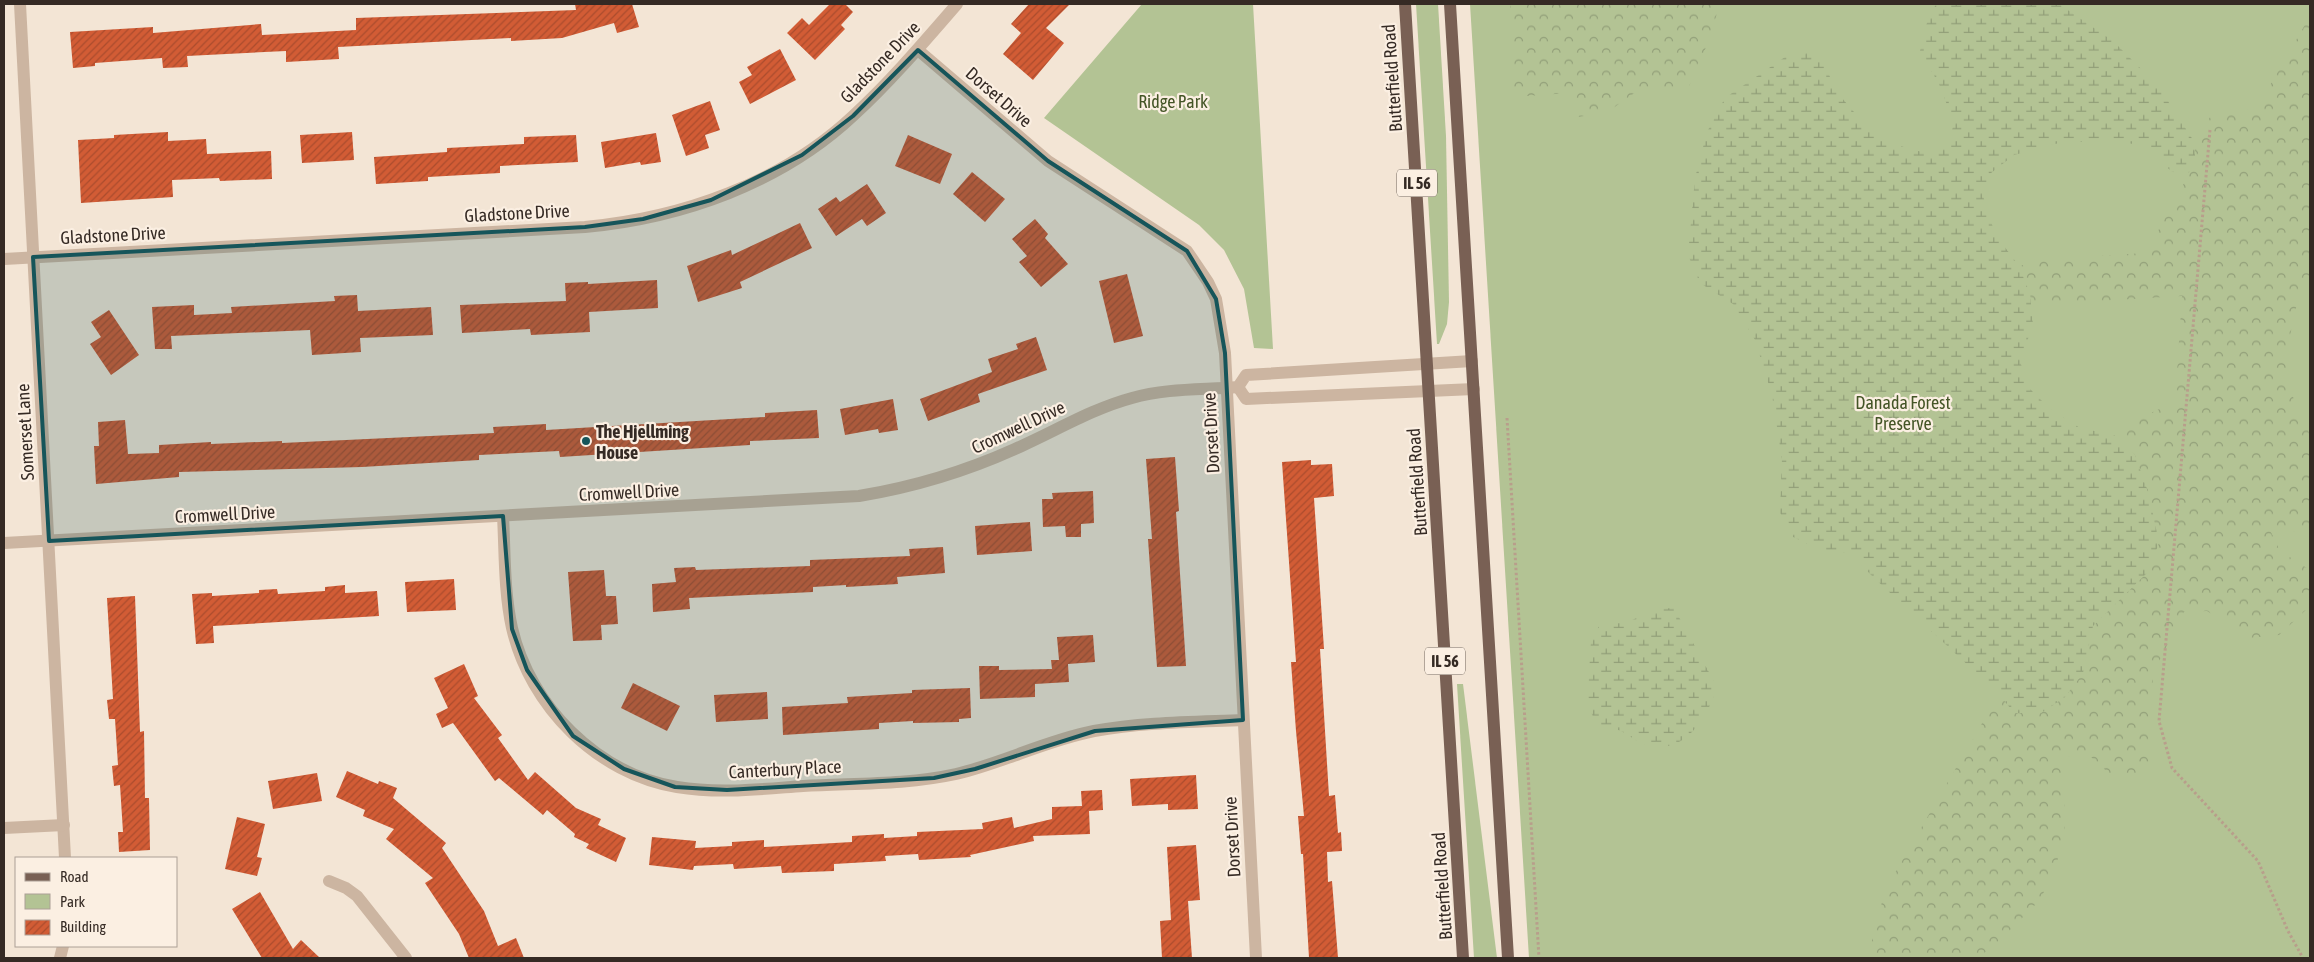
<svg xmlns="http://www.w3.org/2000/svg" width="2314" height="962" viewBox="0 0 2314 962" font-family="'Asap Condensed',sans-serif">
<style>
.green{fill:#b3c394}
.forest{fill:url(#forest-crowns)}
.wetland{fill:url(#wetland-marsh)}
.building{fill:url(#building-hatch)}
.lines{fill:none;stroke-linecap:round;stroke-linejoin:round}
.path{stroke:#b89e8b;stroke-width:3;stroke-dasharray:2.5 2.5;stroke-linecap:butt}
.minor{stroke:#ccb5a1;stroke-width:12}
.primary{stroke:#796054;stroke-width:12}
.marked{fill:#16555a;fill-opacity:0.2;stroke:#16555a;stroke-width:4;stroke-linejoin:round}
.poi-dot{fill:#16555a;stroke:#fbefe2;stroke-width:2}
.labels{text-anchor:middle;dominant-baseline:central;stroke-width:4.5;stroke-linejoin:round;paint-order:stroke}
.shield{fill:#fbefe2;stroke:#70655d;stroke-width:1}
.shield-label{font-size:16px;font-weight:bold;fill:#352a24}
.street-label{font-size:18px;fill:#352a24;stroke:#fbefe2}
.park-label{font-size:18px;fill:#445526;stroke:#fbefe2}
.poi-label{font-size:18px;font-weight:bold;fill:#352a24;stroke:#fbefe2;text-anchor:start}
</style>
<defs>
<pattern id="forest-crowns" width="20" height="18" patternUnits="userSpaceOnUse" patternTransform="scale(1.25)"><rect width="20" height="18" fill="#b3c394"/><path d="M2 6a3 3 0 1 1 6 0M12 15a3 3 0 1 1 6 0" fill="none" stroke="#929f79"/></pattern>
<pattern id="wetland-marsh" width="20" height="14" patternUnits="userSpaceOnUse" patternTransform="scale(1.25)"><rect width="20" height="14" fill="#b3c394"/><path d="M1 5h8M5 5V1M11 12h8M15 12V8" fill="none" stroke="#929f79"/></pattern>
<pattern id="building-hatch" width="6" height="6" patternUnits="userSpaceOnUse" patternTransform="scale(1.25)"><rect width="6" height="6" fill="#d25c35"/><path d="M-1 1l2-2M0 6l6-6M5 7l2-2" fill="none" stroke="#ab4c2d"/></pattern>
</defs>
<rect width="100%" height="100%" fill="#f3e5d5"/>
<g class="green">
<polygon points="1142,4 1253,4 1273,349 1254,348 1244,289 1224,250 1199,225 1044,118"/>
<polygon points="1416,4 1438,4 1446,136 1449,302 1447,324 1439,344 1437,344"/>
<polygon points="1470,4 2310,4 2310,958 1529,958"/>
<polygon points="1457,684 1463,684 1497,958 1474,958"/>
</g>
<g class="forest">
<polygon points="1510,4 1720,4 1707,45 1689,86 1633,94 1609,111 1579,117 1569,93 1514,97"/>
<polygon points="2310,16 2310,276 2296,308 2286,354 2289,388 2310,435 2310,532 2270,530 2280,551 2310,570 2308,608 2279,635 2250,638 2207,611 2184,612 2153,673 2150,735 2152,769 2140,780 2112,776 2091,757 2063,756 2065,827 2056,867 2040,900 1999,941 1978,958 1875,958 1872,941 1885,890 1999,694 2015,713 2083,673 2093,626 2117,601 2135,455 2114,435 2144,416 2175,402 2182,296 2031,305 2030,294 2019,266 2057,258 2146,253 2195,163 2195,143 2213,112 2239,113 2258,106"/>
</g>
<g class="wetland">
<polygon points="1936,4 2059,4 2113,41 2158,86 2195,143 2195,163 2186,177 2171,171 2144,146 2111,140 2059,143 2014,155 1991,173 1983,196 1995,234 2019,266 2030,294 2033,325 2020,361 2028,387 2050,409 2080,428 2114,435 2135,455 2149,495 2159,543 2147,573 2093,626 2083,673 2065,697 2041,713 2014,713 1999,694 1873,577 1850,553 1818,549 1789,535 1780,512 1782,459 1772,395 1755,340 1733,304 1700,283 1688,255 1695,178 1707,132 1725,98 1785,57 1807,53 1823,59 1835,90 1860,119 1893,144 1929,154 1948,145 1954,123 1939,84 1920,51 1926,25"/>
<path d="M1674,608L1717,687C1707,720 1681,760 1641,743C1634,740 1628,734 1621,731C1614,728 1606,727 1598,725L1587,706L1591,641L1600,624L1626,623L1655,609Z"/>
</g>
<g class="building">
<polygon points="575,4 632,4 639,27 617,33 614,23 562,38 511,41 511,38 338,47 339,59 286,62 286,51 187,56 188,67 163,68 162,58 95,63 95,66 73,68 70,32 153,27 153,33 261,24 262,35 356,30 356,18 576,10"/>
<polygon points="830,4 845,4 853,12 841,25 845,29 815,60 787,33 802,18 809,25"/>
<polygon points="1029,4 1070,4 1046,28 1064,43 1033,80 1003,54 1021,33 1011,24"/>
<polygon points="780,49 796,80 750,104 739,82 752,75 747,67"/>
<polygon points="710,101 720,130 705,135 709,148 686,156 672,115"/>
<polygon points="168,132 168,141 206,139 207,154 271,151 272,179 220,181 219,178 172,180 173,197 81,203 78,140 114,138 114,135"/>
<polygon points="352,132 354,160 302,163 300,135"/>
<polygon points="656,133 661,162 641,165 640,162 605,168 601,142"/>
<polygon points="576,135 578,162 500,166 500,173 428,177 428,181 376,184 374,157 447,152 447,148 524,144 524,137"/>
<polygon points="908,135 952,154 940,184 895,166"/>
<polygon points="972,172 1005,199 985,222 953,194"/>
<polygon points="867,184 886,213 867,226 862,219 836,236 818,209 836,197 840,202"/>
<polygon points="1035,219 1048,234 1045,238 1068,264 1041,287 1019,262 1027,256 1012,239"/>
<polygon points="800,223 812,248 740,282 742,288 698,302 687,266 731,250 732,255"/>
<polygon points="1127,274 1143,336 1114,343 1099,281"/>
<polygon points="657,280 658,308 589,312 590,332 531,335 530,329 462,333 460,305 566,301 565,283 588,282 588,284"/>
<polygon points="357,295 358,311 431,307 433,335 360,338 361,352 312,355 310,330 171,336 172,349 155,349 152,307 194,305 194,315 232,313 231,307 335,301 334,296"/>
<polygon points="109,310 139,355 111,375 90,344 101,337 91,322"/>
<polygon points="1036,337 1047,370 978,394 980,402 928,421 920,399 992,372 988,359 1018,349 1016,344"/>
<polygon points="893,399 898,430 879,433 878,429 845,435 840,409"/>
<polygon points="817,410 819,438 750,441 750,445 560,457 559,451 479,455 479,460 362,467 179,472 179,477 96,484 94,446 99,446 98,422 125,420 128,454 159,453 159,445 211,442 211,444 282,441 282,443 346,440 494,433 493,427 546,424 546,430 612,426 765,417 765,413"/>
<polygon points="1175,457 1179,511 1176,512 1186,666 1157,667 1148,539 1152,539 1146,459"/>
<polygon points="1311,460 1311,465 1332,464 1334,496 1314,498 1324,649 1320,649 1329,796 1335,795 1338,833 1341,832 1342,851 1327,852 1328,882 1332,881 1338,958 1309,958 1303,854 1301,854 1298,816 1304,816 1296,731 1291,662 1296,662 1282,462"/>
<polygon points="1093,491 1094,523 1081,524 1081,537 1066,537 1065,526 1043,527 1042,499 1053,499 1052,493"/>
<polygon points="1030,522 1032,551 977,555 975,526"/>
<polygon points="943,547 945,573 897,577 898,584 846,587 846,585 813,587 813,592 689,598 690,609 653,612 652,584 676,582 674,568 695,567 696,570 810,566 810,560 910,556 909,549"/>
<polygon points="604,570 606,596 616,596 618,624 601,625 602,640 573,641 568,572"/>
<polygon points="454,579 456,610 407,612 405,582"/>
<polygon points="345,585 345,593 377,591 379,616 213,626 214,643 196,644 192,594 212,593 212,596 259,593 259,590 277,589 278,594 325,591 325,587"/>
<polygon points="135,596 140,732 144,731 145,798 149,798 150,850 119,852 118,832 123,832 120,785 114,786 112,766 118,765 115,719 109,719 107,700 113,699 107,598"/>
<polygon points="1093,635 1095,662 1068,664 1069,682 1035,684 1035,697 980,699 979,666 999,666 999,670 1052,669 1051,660 1059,660 1057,637"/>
<polygon points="464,664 478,696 474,698 502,735 498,738 528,780 535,772 576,808 601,819 598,825 626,838 616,862 586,848 589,844 574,837 575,834 547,810 543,815 499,778 495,781 453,723 442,728 436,714 448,708 434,678"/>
<polygon points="633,683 680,706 667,731 621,708"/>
<polygon points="970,688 971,718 959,719 959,722 913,723 913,721 879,723 879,729 783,735 782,707 848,703 847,697 912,693 912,690"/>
<polygon points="767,692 768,719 716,722 714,695"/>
<polygon points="347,771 378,784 379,781 397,788 393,798 446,843 442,848 484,911 498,946 516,938 524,958 469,958 459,934 425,883 433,878 386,839 394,829 363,816 365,810 336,797"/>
<polygon points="317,773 322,801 273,809 268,781"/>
<polygon points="1196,775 1198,809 1168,810 1168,804 1132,806 1130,779"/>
<polygon points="1102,790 1103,810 1089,811 1090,834 1033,836 1034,841 970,855 971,857 919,860 918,854 885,856 886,861 834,864 834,871 782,873 781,866 734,869 733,864 694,866 693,870 649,865 652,837 696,841 695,848 732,846 732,842 764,840 764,847 852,842 852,836 884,834 884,838 917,836 917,832 983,829 982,823 1012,817 1014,828 1052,819 1052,807 1082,806 1081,791"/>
<polygon points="237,817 265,824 257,857 262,858 257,876 225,869"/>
<polygon points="1196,845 1200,900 1188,901 1192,958 1162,958 1160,921 1171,920 1167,847"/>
<polygon points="260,892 293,949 301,940 320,958 262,958 232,909"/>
</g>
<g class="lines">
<g class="path">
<polyline points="2210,130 2159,721 2172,768 2258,861 2288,931 2303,958"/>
<polyline points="1507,418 1539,958"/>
</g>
<g class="minor">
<polyline points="20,4 65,858"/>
<polyline points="918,50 1048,161 1187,251 1208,282 1216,299 1225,353 1256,958"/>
<path d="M4,259L585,227C682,218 782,183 854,115C891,81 924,42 957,4"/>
<polyline points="1238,387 1246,399 1474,389"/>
<path d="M503,516C505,553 504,592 512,628C530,706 597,774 677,787C719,794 761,789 803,786C853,783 906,785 956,774C1003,763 1047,740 1094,731C1143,722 1193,722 1243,720"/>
<path d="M4,543L859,496C914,487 964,472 1015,449C1054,432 1091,409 1132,398C1167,388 1203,390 1238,387L1246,375L1472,361"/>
<polyline points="4,828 64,825"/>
<polyline points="329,881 346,888 357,896 406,958"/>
<polyline points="60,958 63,946"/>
</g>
<g class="primary">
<polyline points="1405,4 1463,958"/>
<polyline points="1450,4 1508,958"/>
</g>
</g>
<path class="marked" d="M918,50L1048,161L1187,251L1216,299L1225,353L1243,720L1095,731L975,769L934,778L727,790L675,787L624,769L573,736L527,670L512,629L503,516L49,541L33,257L585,227L643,219L711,200L802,155L853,116Z"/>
<circle class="poi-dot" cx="586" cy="441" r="5"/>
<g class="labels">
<g class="shield">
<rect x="1397" y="169.5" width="40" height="27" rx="4"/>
<rect x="1425" y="647.5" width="40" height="27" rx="4"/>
</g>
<g class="shield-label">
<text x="1417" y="183">IL 56</text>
<text x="1445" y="661">IL 56</text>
</g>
<g class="street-label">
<text transform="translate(880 62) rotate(-46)">Gladstone Drive</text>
<text transform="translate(1392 78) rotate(-94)">Butterfield Road</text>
<text transform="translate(999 97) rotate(41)">Dorset Drive</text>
<text transform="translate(517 213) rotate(-3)">Gladstone Drive</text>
<text transform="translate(113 235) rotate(-3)">Gladstone Drive</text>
<text transform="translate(1018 427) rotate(-25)">Cromwell Drive</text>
<text transform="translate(25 432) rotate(-93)">Somerset Lane</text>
<text transform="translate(1211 433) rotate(-93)">Dorset Drive</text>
<text transform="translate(1417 482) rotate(-94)">Butterfield Road</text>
<text transform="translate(629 492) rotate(-3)">Cromwell Drive</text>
<text transform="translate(225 514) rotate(-3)">Cromwell Drive</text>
<text transform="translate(785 769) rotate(-3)">Canterbury Place</text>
<text transform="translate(1232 837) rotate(-93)">Dorset Drive</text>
<text transform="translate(1442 886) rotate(-94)">Butterfield Road</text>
</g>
<g class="park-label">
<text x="1173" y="101">Ridge Park</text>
<text x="1903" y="402">Danada Forest<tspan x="1903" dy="21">Preserve</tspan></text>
</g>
<g class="poi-label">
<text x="596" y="431">The Hjellming<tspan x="596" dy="21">House</tspan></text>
</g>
</g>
<rect width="2314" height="962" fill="none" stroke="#352a24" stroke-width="10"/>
<rect x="15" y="857" width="162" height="90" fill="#fbefe2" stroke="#aca096"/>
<rect x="25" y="873" width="25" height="8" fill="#796054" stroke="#aca096"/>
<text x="60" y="882" font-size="15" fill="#352a24">Road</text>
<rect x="25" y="894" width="25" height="15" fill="#b3c394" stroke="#aca096"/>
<text x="60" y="907" font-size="15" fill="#352a24">Park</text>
<rect x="25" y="920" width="25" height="15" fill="url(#building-hatch)" stroke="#aca096"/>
<text x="60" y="932" font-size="15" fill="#352a24">Building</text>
</svg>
